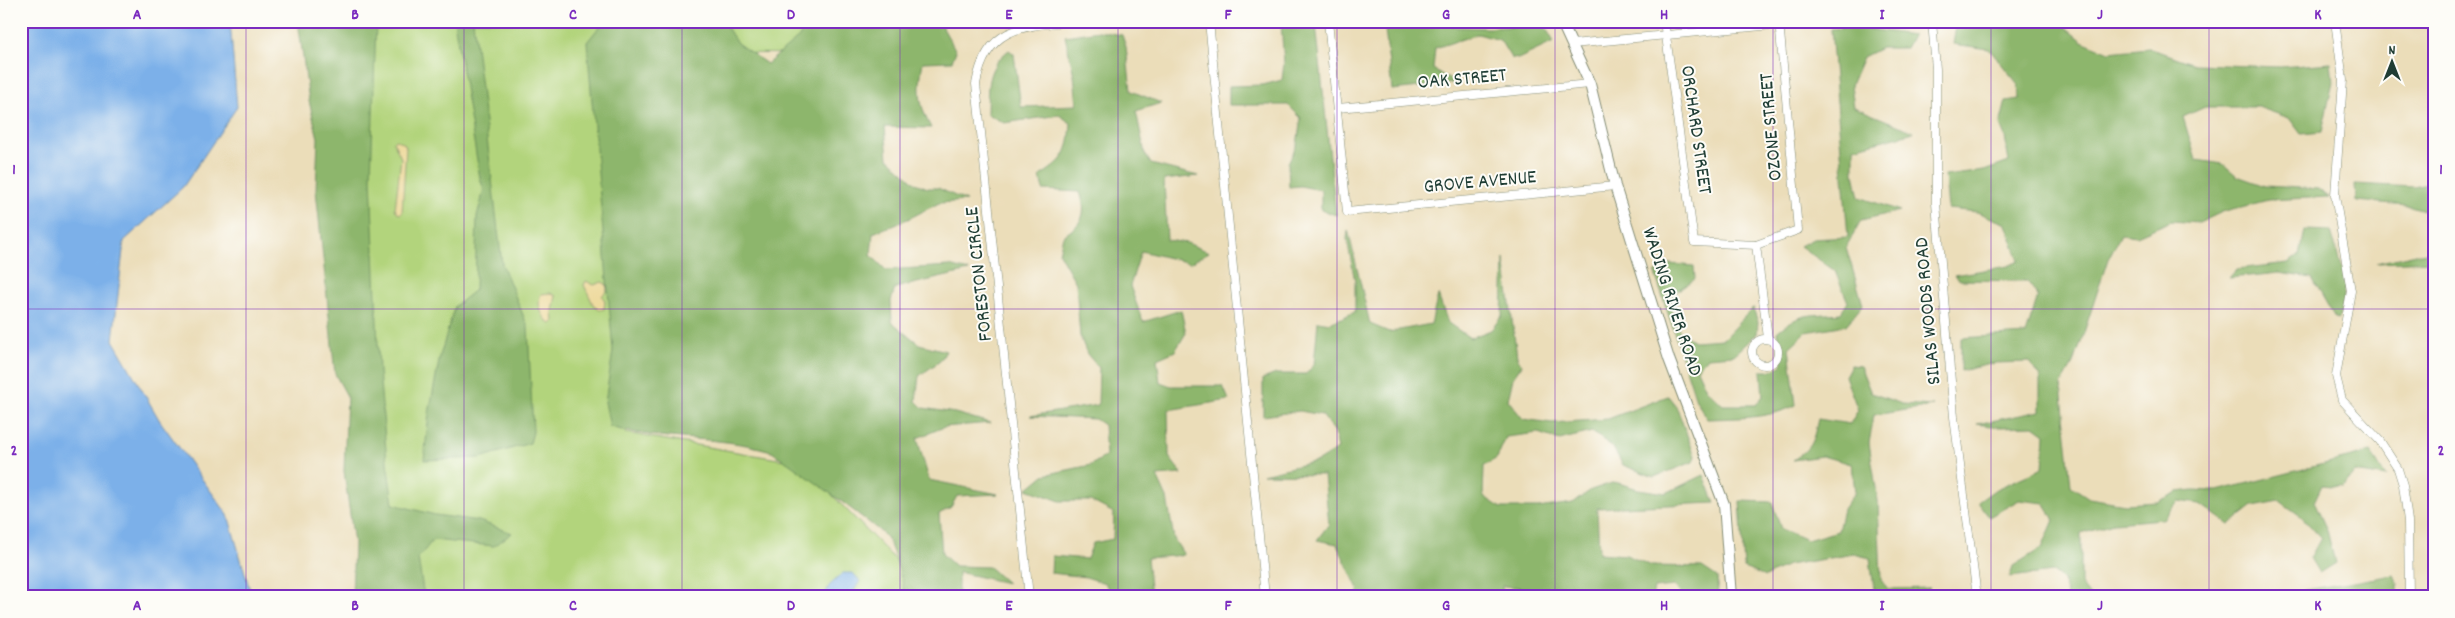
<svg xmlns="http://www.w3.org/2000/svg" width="2455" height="618" viewBox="0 0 2455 618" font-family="Dekko,sans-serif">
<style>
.green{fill:#b2d47c;stroke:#688858}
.forest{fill:#8db66c;stroke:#567a50}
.sand{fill:#eeda9e;stroke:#868c69}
.water{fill:#7bb0e9;stroke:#4d768e}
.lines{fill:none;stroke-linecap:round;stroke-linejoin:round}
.minor-casing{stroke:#858d76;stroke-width:9}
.secondary-casing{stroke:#858d76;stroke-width:12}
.minor{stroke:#fff;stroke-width:8}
.secondary{stroke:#fff;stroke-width:10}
.grid{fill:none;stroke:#7b2cbf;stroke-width:1;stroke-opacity:0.55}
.labels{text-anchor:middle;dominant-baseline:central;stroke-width:4;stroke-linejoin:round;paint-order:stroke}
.street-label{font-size:20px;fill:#1f3d34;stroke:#fdfcf7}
.neatline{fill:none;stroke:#7b2cbf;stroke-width:2}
.grid-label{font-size:16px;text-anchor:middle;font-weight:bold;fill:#7b2cbf}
</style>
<rect width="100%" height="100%" fill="#fdfcf7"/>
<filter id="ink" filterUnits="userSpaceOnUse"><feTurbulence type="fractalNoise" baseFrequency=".02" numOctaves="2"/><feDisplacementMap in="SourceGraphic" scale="10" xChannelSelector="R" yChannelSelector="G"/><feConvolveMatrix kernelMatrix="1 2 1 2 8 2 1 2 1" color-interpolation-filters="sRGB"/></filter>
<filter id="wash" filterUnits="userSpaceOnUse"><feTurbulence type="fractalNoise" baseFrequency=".0096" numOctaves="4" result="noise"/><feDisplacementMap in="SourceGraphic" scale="20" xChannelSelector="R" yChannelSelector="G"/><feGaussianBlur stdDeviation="1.12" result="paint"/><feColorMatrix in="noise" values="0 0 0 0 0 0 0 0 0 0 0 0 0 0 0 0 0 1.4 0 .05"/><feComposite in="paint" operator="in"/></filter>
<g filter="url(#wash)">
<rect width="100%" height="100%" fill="#ebddb9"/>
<g class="green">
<polygon points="345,21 621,21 602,38 626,433 801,463 913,578 915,597 416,597 392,565"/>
<polygon points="717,21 817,21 814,54 720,53"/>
</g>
<g class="forest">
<polygon points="298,21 376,21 371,178 379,371 387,462 393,504 435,515 479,521 512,533 494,546 433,540 418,558 423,590 428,597 352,597 354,543 344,471 347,396 335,374 316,190 318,138 309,101"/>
<polygon points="454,21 473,21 502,264 528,327 533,432 530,443 480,458 424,460 429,413 440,356 455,306 475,290 477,216 484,190 480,178"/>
<path d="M604,21H723L737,43L767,64L799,37L808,21H939L956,51L952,61L923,62C918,89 918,103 931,128L885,127L888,158L915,183L928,188H938L966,201L939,203L910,218L873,233L871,255L886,270L949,266L969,271L895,288L891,301L892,322L919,344L946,351L940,361L919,376L916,401L923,408L955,413L990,423L944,427L917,438L929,480L998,494L957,496L951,507L939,514L942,554L955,566L989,567L1007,583L958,572V597H905C904,583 893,547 885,536C879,528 775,452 768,450C716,435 661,442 610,427L605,402L613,351L587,42Z"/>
<polygon points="1289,21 1307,21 1316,24 1336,215 1321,210 1321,190 1300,186 1289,187 1288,163 1297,145 1301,118 1288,105 1229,105 1229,86 1263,85 1282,80 1284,63 1281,24"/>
<polygon points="1384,21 1438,21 1456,27 1488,28 1544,25 1554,42 1518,59 1511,58 1500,40 1478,34 1435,48 1433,69 1455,83 1392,90"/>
<polygon points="1957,21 2058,21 2084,42 2109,52 2149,48 2194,64 2280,67 2331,63 2333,81 2322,132 2301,134 2289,118 2258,107 2205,107 2183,117 2196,160 2223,164 2237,176 2265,186 2318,189 2329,197 2268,200 2222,212 2199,223 2171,221 2137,236 2121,234 2108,259 2075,360 2061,385 2071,486 2089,498 2125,504 2157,502 2178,492 2193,490 2217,491 2371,452 2386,477 2355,472 2343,487 2322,485 2314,502 2327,530 2335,563 2319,573 2310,558 2321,538 2302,517 2280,501 2253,506 2229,525 2200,504 2178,501 2163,519 2113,523 2081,533 2081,584 2091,597 2067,597 2064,580 2053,572 2010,577 2013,566 2042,548 2054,520 2044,503 2019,500 1989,517 1978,502 1996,489 2043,468 2045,434 2034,426 1999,427 1977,424 2040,411 2040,376 2029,362 1995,363 1961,371 1961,338 2026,334 2038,296 2027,281 1960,280 1954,275 2008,266 2019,261 2006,224 1977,212 1948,209 1945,176 1984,171 2009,162 2005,137 2000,125 2006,101 2019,99 2018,84 1989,49 1953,44"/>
<path d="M1853,27L1913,35L1906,48H1881L1863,57L1851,85L1854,107L1914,132L1854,148V174L1859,197L1900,211L1861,220L1846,247L1863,305L1846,325L1806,332L1789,348L1796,405C1769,419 1737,418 1707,419L1696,400L1655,273L1669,264L1694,266L1695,279L1674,293L1671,311L1680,332L1694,341L1723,339L1753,308L1758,322L1757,334L1734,355L1707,357L1697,369L1706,389L1723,405H1756L1763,396L1761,371H1770L1782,365L1777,332C1801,311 1812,316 1841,313L1848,302L1835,271L1800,246L1813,239L1848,237L1831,29Z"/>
<path d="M1099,31L1122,35L1126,47L1131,91L1161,103L1136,111L1145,154L1151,164L1198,176L1164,180L1167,240L1187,243L1209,252L1190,263L1141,251L1130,286L1143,322L1181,310L1186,333L1175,351L1157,359L1160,382L1171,386H1223L1229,400L1168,410L1169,457L1182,474L1157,476L1167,498L1174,539L1184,555L1147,558L1151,597H1113L1105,583L1086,577L1051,573L1052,556L1087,559L1093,543L1113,539L1114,513L1091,501H1060L1027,489L1044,475L1091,465L1106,456L1104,425L1095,419L1030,416L1098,405L1099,368L1087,354L1080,336L1076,283L1059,253L1063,236C1082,224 1088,215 1080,192L1043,190L1040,176C1065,160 1069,153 1071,123L1059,115L1004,123L987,114C988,85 985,69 1009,50L1014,54L1021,107L1077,105L1074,75L1065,36Z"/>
<polygon points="2434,182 2434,211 2431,212 2407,205 2356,201 2355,184 2414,187"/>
<polygon points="1348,230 1370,324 1389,332 1431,324 1438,295 1448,323 1470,338 1491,330 1502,316 1504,259 1517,357 1522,365 1513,378 1508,400 1523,419 1552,423 1608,419 1668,396 1676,406 1695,456 1693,462 1654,477 1623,465 1612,446 1592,432 1559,440 1538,433 1506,437 1497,458 1484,466 1483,496 1501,508 1538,508 1573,503 1591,490 1615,482 1638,489 1666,493 1704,475 1715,503 1597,508 1599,553 1626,555 1652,566 1702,567 1717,577 1718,597 1684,597 1675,586 1654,588 1652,597 1613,597 1611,594 1541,597 1537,589 1502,586 1504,597 1355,597 1359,591 1337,544 1317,540 1329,524 1324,475 1263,474 1318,461 1338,449 1335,432 1322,415 1300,411 1263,416 1263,379 1276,374 1306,374 1314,365 1318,321 1330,323 1355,312 1355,281 1347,239"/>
<polygon points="2305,230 2331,231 2346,286 2339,319 2335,318 2312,278 2279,273 2229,278 2237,269 2288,263 2300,255"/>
<polygon points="2434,250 2434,261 2376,263"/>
<path d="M1851,365L1860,366L1871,393L1902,404L1933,406L1874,415L1869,443L1878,501L1881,580L1888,589L1930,588L1903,597H1875L1870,558L1854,554L1788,565L1765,577L1744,568L1740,501L1772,502L1781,529L1807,540L1838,531L1843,509L1855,492L1852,464L1822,456L1793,460C1812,448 1813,441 1818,419L1850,424L1858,410L1845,376Z"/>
<polygon points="2394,575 2398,584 2398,597 2265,597"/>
</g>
<g class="sand">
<polygon points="397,140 405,144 406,148 402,213 399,214 395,209 401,158 393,141"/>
<polygon points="586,281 594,285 602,282 606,284 607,290 602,296 605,301 604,309 599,310 593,304 584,285"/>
<path d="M550,293L556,296L553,311L554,322L550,324C542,316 536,306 541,294Z"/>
</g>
<g class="water">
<polygon points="21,21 230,21 237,107 183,187 124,241 113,340 160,421 228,515 252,597 21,597"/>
<polygon points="843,573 853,573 860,581 850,597 824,597 829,586"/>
</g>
</g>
<g filter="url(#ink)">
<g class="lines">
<defs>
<g id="minor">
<polyline points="1209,21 1265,597"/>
<polyline points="1328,21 1347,212 1615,186"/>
<polyline points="1664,21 1694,242 1756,245 1798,230 1779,21"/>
<polyline points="1932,21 1936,69 1936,203 1954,417 1977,597"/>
<polyline points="2335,21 2343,80 2335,195 2351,291 2336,376 2342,400 2380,441 2398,469 2403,485 2408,521 2409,597"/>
<polyline points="1572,44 1814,21"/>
<polyline points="1338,108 1590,84"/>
<polyline points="1756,245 1768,338"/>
<circle cx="1765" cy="352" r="13"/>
<path d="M1029,597L976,84C987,22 1029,26 1081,21"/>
</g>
<polyline id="secondary" points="1561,21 1590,84 1615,186 1669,359 1724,504 1731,597"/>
</defs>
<use href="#minor" class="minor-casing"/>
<use href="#secondary" class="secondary-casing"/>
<use href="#minor" class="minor"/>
<use href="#secondary" class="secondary"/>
</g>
</g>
<path class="grid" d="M246,21V597M464,21V597M682,21V597M900,21V597M1118,21V597M1337,21V597M1555,21V597M1773,21V597M1991,21V597M2209,21V597M21,309H2434"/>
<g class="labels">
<g class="street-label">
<text transform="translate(1462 80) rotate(-5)">OAK STREET</text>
<text transform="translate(1772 127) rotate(-95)">OZONE STREET</text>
<text transform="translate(1695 130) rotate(82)">ORCHARD STREET</text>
<text transform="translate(1480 183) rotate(-5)">GROVE AVENUE</text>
<text transform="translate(980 274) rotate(-96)">FORESTON CIRCLE</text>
<text transform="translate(1671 302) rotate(72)">WADING RIVER ROAD</text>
<text transform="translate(1929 311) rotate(-95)">SILAS WOODS ROAD</text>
</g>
</g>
<rect width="2455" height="618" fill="none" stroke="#fdfcf7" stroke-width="55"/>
<g transform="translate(2392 62)" stroke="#fdfcf7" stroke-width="4" paint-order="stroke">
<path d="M0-4L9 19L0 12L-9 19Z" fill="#1f3d34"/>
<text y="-8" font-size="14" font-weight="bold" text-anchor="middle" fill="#1f3d34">N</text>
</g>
<rect x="28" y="28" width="2400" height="562" class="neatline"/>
<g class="grid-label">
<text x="137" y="19">A</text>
<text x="355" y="19">B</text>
<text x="573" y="19">C</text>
<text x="791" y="19">D</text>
<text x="1009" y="19">E</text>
<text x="1228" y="19">F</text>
<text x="1446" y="19">G</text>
<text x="1664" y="19">H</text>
<text x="1882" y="19">I</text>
<text x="2100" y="19">J</text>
<text x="2318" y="19">K</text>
<text x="14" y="174">1</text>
<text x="2441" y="174">1</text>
<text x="14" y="455">2</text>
<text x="2441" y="455">2</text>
<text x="137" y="610">A</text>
<text x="355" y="610">B</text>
<text x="573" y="610">C</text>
<text x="791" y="610">D</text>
<text x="1009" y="610">E</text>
<text x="1228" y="610">F</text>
<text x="1446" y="610">G</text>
<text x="1664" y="610">H</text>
<text x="1882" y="610">I</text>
<text x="2100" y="610">J</text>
<text x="2318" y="610">K</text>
</g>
</svg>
